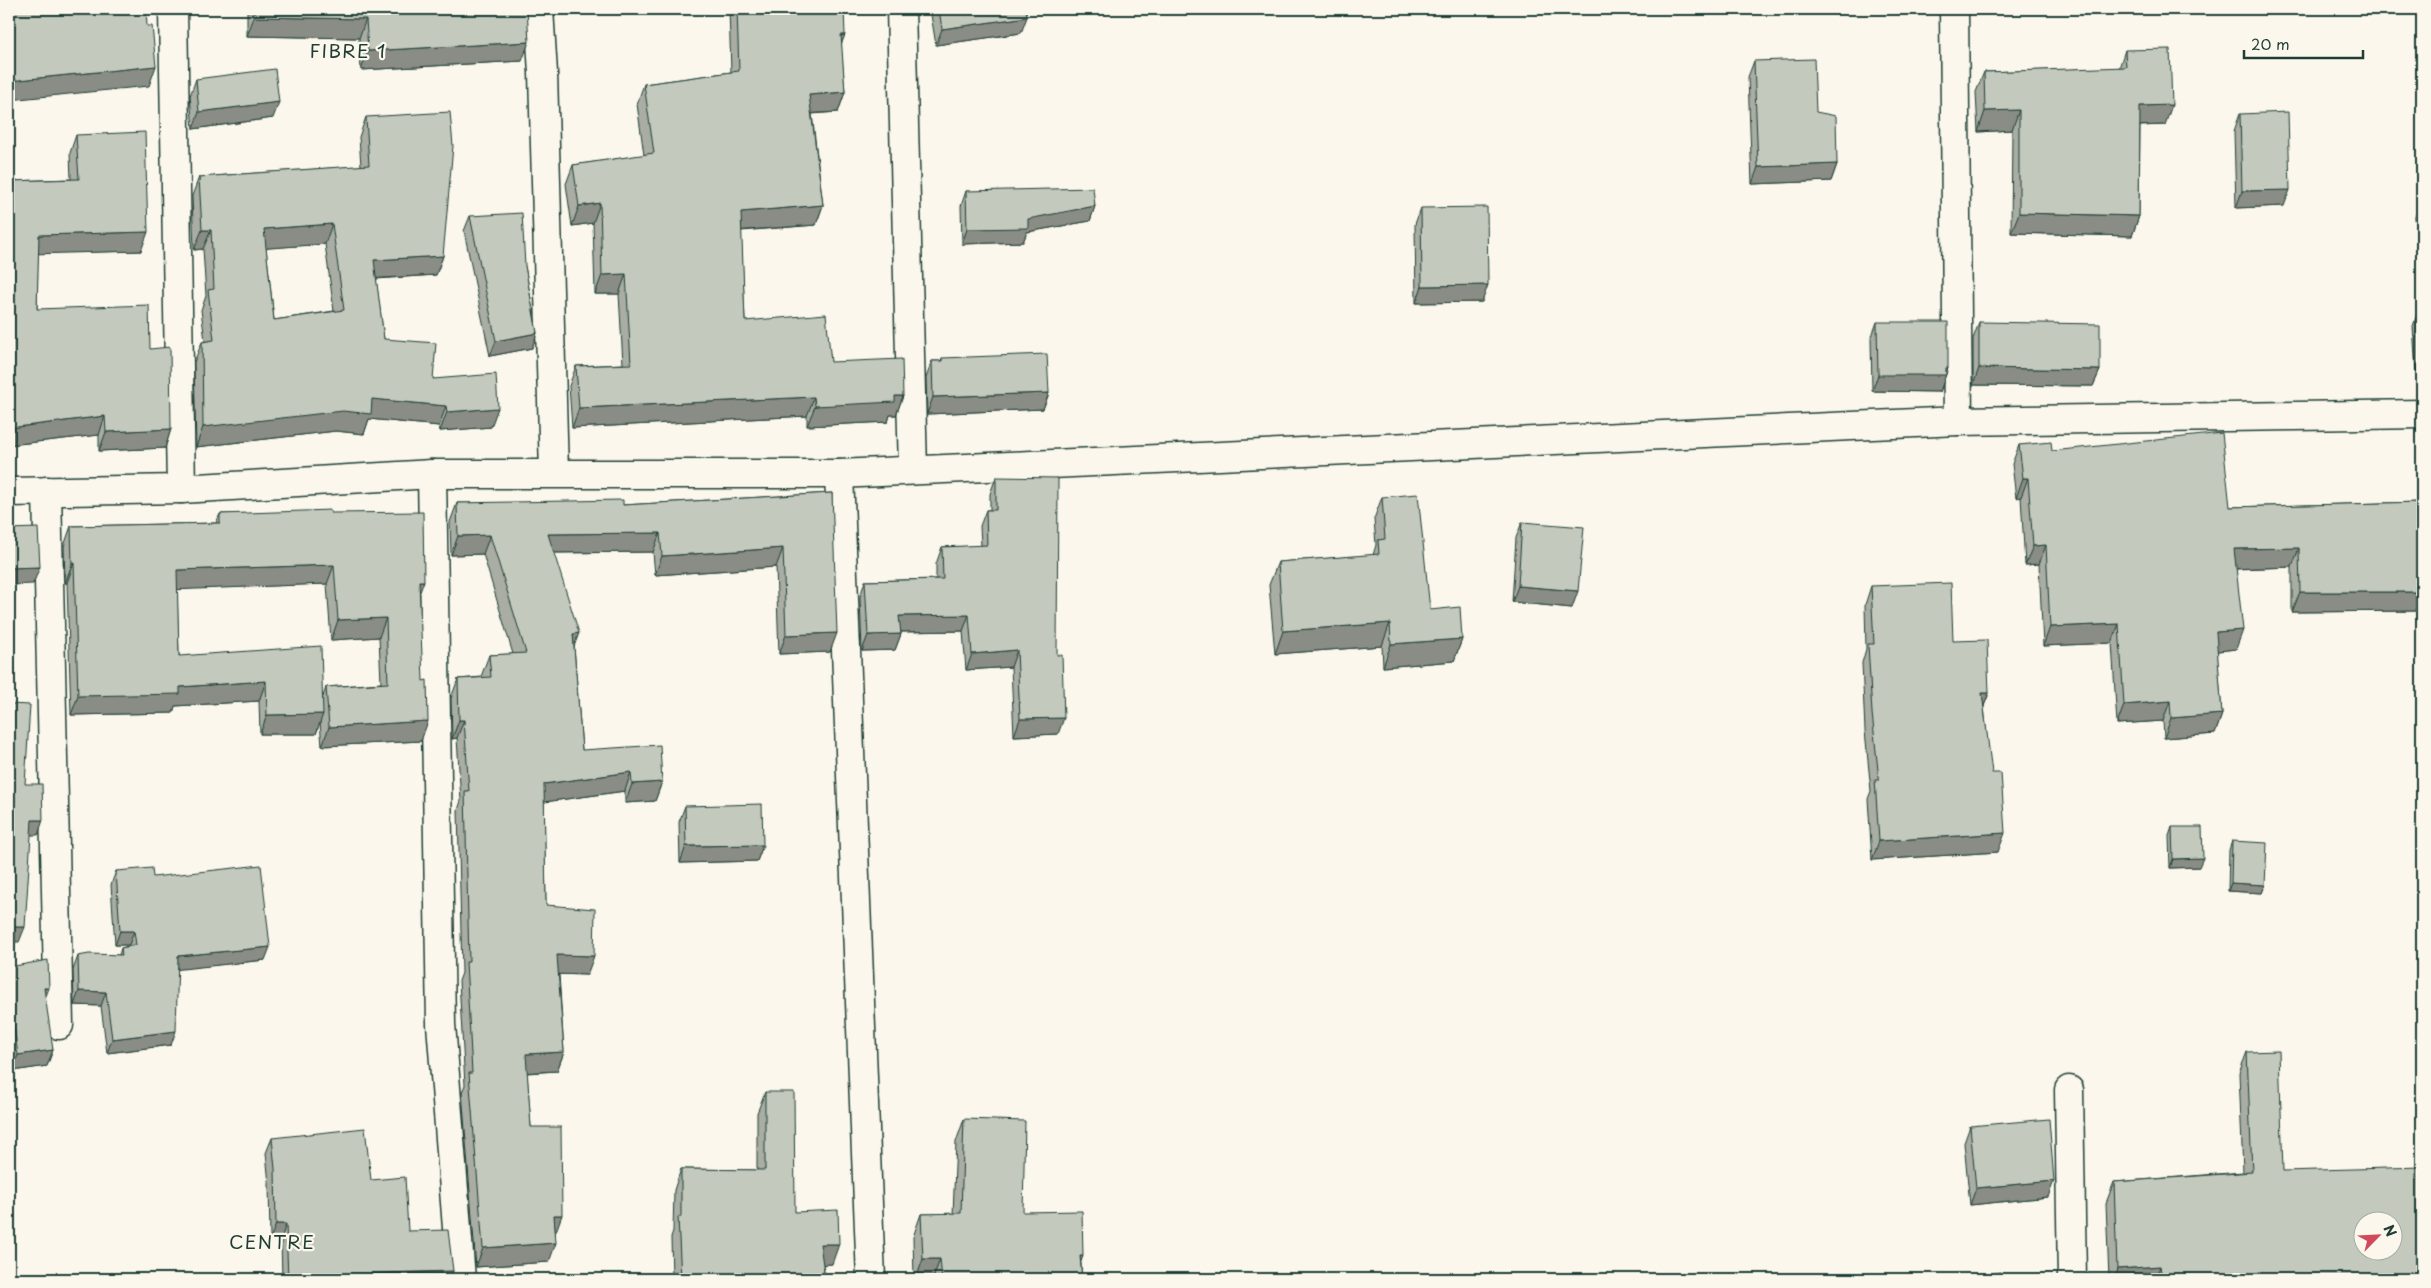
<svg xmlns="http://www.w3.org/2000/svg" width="2431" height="1288" viewBox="0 0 2431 1288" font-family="'Playpen Sans',sans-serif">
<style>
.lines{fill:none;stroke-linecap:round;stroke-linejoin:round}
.minor-casing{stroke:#1f3d34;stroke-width:31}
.minor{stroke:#fbf7ec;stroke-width:28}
.wall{fill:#a9ada3;stroke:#1f3d34;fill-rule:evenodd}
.shaded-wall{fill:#898d85;stroke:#1f3d34}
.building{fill:#c4c9be;stroke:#1f3d34;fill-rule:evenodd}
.labels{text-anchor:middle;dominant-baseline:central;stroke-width:4.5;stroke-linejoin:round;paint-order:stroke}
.quarter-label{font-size:19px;letter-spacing:1px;fill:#1f3d34;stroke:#fbf7ec}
</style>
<rect width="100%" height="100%" fill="#fbf7ec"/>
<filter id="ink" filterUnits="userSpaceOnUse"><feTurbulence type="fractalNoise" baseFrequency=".02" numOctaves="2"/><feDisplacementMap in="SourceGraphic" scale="10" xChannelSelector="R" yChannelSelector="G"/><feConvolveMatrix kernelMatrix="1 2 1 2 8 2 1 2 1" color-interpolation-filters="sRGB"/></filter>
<g filter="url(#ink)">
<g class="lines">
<defs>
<g id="minor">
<polyline points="173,9 181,489"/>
<polyline points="539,9 543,73 554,473"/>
<polyline points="901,9 913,470"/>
<polyline points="1954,9 1958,421"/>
<polyline points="432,474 441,1024 461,1279"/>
<polyline points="839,474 871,1279"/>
<polyline points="47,491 59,1025"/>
<polyline points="9,492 181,489 432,474 839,474 1958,421 2422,414"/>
<polyline points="2069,1090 2072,1279"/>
</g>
</defs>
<use href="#minor" class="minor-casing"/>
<use href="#minor" class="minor"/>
</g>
<g class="wall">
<polygon points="247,9 527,9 522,61 361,70 359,38 247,36"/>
<polygon points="729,9 844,9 841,44 845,92 838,112 812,114 823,205 816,225 741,231 745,321 903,396 896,415 890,415 888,422 807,426 807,416 572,428 569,386 576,366 623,364 619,294 595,294 593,223 572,226 566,184 573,165 644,155 637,104 644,84 731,72"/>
<polygon points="930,9 1026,9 1021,33 936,45"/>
<polygon points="2125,50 2165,125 2140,126 2139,216 2132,236 2011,233 2012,130 1978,132 1976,92 1984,72 2119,68"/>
<polygon points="1754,61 1816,112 1837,164 1831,181 1752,184 1748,77"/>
<polygon points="196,79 273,118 193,129 190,96"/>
<polygon points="2240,114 2284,206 2236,208 2234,131"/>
<path d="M366,117L443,256L436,275L376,279L384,339L491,427L440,431L439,426L369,419L364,434L336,431L196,447L194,362L202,342L205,341L201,310L206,296L203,249L194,250L192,196L199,177L361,166L359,137ZM325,244L334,311L274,320L266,248Z"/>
<polygon points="76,135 141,251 38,253 37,309 150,349 171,429 165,448 99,451 99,435 9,445 9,181 71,179 70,153"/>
<polygon points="966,191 1095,206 1090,221 1027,232 1023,242 962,244 961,206"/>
<polygon points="2422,197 2422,296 2415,217"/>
<polygon points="1421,208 1482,302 1416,303 1415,224"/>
<polygon points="470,216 525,266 537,333 532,348 490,356 464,231"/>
<polygon points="2421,303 2422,303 2422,371 2416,372 2413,326"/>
<polygon points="1877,322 1948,368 1940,392 1872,391 1871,339"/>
<polygon points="1979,322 2100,370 2093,386 1973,385 1973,339"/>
<polygon points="942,358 1049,393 1043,409 927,414 926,378 932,361 941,361"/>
<polygon points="2019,445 2052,451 2230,507 2422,502 2422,592 2415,611 2292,612 2292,567 2236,569 2236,649 2217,651 2222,714 2215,734 2164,738 2163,721 2117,724 2112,643 2043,646 2039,564 2025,565 2021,497 2016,498 2012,464"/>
<polygon points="996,477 1057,655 1058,734 1014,736 1011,667 966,670 963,631 901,632 901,634 895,650 862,651 860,597 865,581 936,579 936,564 942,547 981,546 980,526 986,510 990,510 990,494"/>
<polygon points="832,493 830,652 779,654 776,567 655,575 653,552 554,553 574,646 582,750 662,782 655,801 625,803 625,791 544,802 546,905 587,975 559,974 564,1052 557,1071 527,1073 531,1127 555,1234 549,1262 476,1267 462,1092 465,1085 459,981 462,973 458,810 461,801 457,738 452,739 451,698 458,679 482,677 482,674 489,655 513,654 483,554 451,555 450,522 457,503 623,505"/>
<polygon points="1382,497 1430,610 1462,639 1454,661 1383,667 1382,646 1275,654 1269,585 1278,562 1373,555 1376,545 1374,519"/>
<path d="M331,513L420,593L421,741L322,746L320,722L316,734H260L259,701L175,706L173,713L71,715L67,583H65L64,546L71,526L216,523L220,514ZM327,584L331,640L379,637L381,683L326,687L323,697L179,656L177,589Z"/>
<polygon points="1522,522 1572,608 1512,602 1516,538"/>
<polygon points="1871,586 1953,641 1989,693 1984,706 1998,852 1872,860 1868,799 1871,791 1865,731 1862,663 1866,649 1865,605"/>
<polygon points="685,806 763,845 757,861 680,863 679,822"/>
<polygon points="2172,827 2199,867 2170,868 2169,836"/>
<polygon points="2232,841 2265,885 2262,893 2228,891 2229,850"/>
<polygon points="116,871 153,877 265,960 177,969 171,1045 107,1053 101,1006 74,1005 73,970 78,956 119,955 121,948 129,946 129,945 115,945 111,885"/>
<polygon points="9,967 53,1050 47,1066 12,1071 9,1047"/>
<polygon points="2247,1052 2283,1171 2422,1279 2109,1279 2106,1203 2114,1182 2243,1172 2239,1073"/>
<polygon points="765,1092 795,1212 832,1264 823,1264 825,1279 672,1279 671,1237 673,1231 674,1190 681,1169 757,1170 757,1113"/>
<polygon points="964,1119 1023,1212 1081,1263 1082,1279 914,1279 913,1237 921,1214 953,1214 956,1142"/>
<polygon points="1970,1126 2048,1197 1970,1205 1964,1143"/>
<polygon points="272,1138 371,1180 408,1231 453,1271 450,1279 282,1279 281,1239 270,1239 269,1184 266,1153"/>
</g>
<g class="shaded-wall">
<polygon points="254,17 366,19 359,38 247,36"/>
<polygon points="1027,17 1021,33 936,45 942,29"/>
<polygon points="841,35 845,35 837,55"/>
<polygon points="529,42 522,61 361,70 368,51"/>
<polygon points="156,66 149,86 9,100 9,81"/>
<polygon points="845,92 838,112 802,114 809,95"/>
<polygon points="279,102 273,118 193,129 199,112"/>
<polygon points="2172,105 2165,125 2132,126 2140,106"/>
<polygon points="2019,110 2012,130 1978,132 1985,111"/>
<polygon points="1837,164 1831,181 1752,184 1758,167"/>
<polygon points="2290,190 2284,206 2236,208 2242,191"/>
<polygon points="600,203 593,223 572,226 579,206"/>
<polygon points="823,205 816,225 734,231 741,212"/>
<polygon points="1095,206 1090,221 1027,232 1023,242 962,244 967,229"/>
<polygon points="2019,213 2139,216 2132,236 2011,233"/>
<polygon points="332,224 325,244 257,249 264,229"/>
<polygon points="202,230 211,230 203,249 194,250"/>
<polygon points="148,232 141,251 32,254 39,235"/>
<polygon points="443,256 436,275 366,279 374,260"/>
<polygon points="626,274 619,294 595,294 602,275"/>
<polygon points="1488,285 1482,302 1416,303 1422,286"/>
<polygon points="537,333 532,348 490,356 496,341"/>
<polygon points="2422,353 2422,371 2416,372"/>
<polygon points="1948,368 1940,392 1872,391 1878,375"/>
<polygon points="1979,368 2100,370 2093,386 1973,385"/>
<polygon points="1049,393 1043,409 927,414 933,397"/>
<polygon points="895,396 903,396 896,415 890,415 888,422 807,426 815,406"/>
<polygon points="814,397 807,416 572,428 579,408"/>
<polygon points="372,399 446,406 439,426 369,419 364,434 336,431 196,447 203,427"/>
<polygon points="498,408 491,427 440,431 447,412"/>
<polygon points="105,416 99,435 9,445 9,428"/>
<polygon points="171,429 165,448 99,451 106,432"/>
<polygon points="2023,478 2028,478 2021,497 2016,498"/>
<polygon points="660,533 653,552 542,553 548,534"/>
<polygon points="490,535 483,554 451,555 458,536"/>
<polygon points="2421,544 2422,544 2422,564 2414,564"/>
<polygon points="2046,545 2039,564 2025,565 2033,546"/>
<polygon points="783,548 776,567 655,575 662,556"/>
<polygon points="2299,548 2292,567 2227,569 2234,549"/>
<polygon points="74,563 67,583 65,583 72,564"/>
<polygon points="334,565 327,584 170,590 177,570"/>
<polygon points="40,567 33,584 9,585 9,568"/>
<polygon points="419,581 424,581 417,600"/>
<polygon points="1518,586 1578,591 1572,608 1512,602"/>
<polygon points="2300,592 2422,592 2415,611 2292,612"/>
<polygon points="969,615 963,631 893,632 899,616"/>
<polygon points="386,618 379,637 331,640 338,620"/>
<polygon points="1390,623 1382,646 1275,654 1283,631"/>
<polygon points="2119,624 2112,643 2043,646 2050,627"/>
<polygon points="2243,630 2236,649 2209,652 2216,632"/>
<polygon points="579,633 572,652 573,634"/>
<polygon points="837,633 830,652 779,654 786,635"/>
<polygon points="901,634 895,650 862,651 868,635"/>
<polygon points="1462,639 1454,661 1383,667 1391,644"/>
<polygon points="1017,650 1011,667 966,670 972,654"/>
<polygon points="266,681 259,701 175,706 173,713 71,715 78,696 180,687"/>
<polygon points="1982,693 1989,693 1982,711"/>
<polygon points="2170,701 2163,721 2117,724 2124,705"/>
<polygon points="323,714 316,734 260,734 267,715"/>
<polygon points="2222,714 2215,734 2164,738 2171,718"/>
<polygon points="1064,718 1058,734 1014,736 1020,719"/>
<polygon points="459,720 464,720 457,738 452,739"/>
<polygon points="428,721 421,741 322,746 329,727"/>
<polygon points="631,772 625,791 537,803 544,784"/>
<polygon points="662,782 655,801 625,803 632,784"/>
<polygon points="32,820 43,820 38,835 26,835"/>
<polygon points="2005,833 1998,852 1872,860 1879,841"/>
<polygon points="763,845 757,861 680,863 686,846"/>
<polygon points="2203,858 2199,867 2170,868 2173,859"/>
<polygon points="2231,883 2265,885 2262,893 2228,891"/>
<polygon points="9,927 25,927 19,942 9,942"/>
<polygon points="120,931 134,931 129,945 115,945"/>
<polygon points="270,947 265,960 173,970 178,956"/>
<polygon points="557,955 594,956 587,975 551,974"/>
<polygon points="44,988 49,988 43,1004"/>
<polygon points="79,991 106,992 101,1006 74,1005"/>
<polygon points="176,1031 171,1045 107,1053 112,1039"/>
<polygon points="53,1050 47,1066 12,1071 18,1055"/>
<polygon points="564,1052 557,1071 519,1073 526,1054"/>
<polygon points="2054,1181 2048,1197 1970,1205 1976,1188"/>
<polygon points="554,1215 562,1215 555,1234"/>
<polygon points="276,1224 286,1224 281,1239 270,1239"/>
<polygon points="556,1243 549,1262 476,1267 483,1248"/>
<polygon points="820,1244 839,1244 832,1264 813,1265"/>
<polygon points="1080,1256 1083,1256 1075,1279"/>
<polygon points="923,1259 940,1259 933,1279 916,1279"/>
<polygon points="2160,1266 2156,1279 2114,1279 2117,1269"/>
<polygon points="453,1271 450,1279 348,1279 350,1274"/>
</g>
<g class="building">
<polygon points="9,9 146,9 147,26 152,26 156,66 9,81"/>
<polygon points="254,9 527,9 529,42 368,51 366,19 254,17"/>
<polygon points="737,9 844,9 845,35 841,35 845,92 809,95 823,205 741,212 745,321 826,314 831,362 902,359 903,396 895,396 895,402 815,406 814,397 579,408 576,366 631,364 626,274 602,275 600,203 579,206 573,165 654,153 644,84 739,71"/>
<polygon points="939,9 1026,9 1027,17 942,29"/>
<polygon points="2170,49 2172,105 2140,106 2139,216 2019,213 2019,110 1985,111 1984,72 2126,67 2125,50"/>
<polygon points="1814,59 1816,112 1836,116 1837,164 1758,167 1754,61"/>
<polygon points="275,69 279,102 199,112 196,79"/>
<path d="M450,112L453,146L443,256L374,260L384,339L436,343L433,379L496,374L498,408L447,412L446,406L372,399L371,414L343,411L203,427L202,342L214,340L208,290L214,289L211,230H202L199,177L369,165L366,117ZM332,224L344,310L274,320L264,229Z"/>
<polygon points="2288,112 2290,190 2242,191 2240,114"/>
<polygon points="145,132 148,232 39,235 37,309 149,305 150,349 170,347 171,429 106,432 105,416 9,428 9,255 10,255 9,181 79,179 76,135"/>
<polygon points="1093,188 1095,206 1028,219 1028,228 967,229 966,191"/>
<polygon points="1487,207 1488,285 1422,286 1421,208"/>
<polygon points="522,213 525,266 537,333 496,341 470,216"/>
<polygon points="2421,303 2422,303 2422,322"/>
<polygon points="1877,322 1948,322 1948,368 1946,368 1946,375 1878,375"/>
<polygon points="1979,322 2100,324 2100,370 1979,368"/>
<polygon points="1047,354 1049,393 933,397 932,361 942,361 942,358"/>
<polygon points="2222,433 2230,507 2422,502 2422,544 2421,544 2422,592 2300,592 2299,548 2234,549 2243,630 2216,632 2222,714 2171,718 2170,701 2124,705 2119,624 2050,627 2046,545 2033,546 2028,478 2023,478 2019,445 2051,442 2052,451"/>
<polygon points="996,477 1058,478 1057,655 1062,655 1064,718 1020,719 1017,650 972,654 969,615 899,616 901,634 868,635 865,581 943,579 942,547 987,545 986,510 996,510"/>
<polygon points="832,493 837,633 786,635 783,548 662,556 660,533 548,534 579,633 573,634 582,750 660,745 662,782 632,784 631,772 544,784 546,905 595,909 594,956 557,955 564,1052 526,1054 531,1127 561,1127 562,1215 554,1215 556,1243 483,1248 469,1073 472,1073 466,962 469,962 465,791 469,791 464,720 459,720 458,679 491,677 489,655 526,653 490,535 458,536 457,503 623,500 623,505"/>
<polygon points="1418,494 1430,610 1460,607 1462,639 1391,644 1390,623 1283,631 1278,562 1379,554 1378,540 1385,539 1382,497"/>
<polygon points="331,510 331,513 423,512 424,581 419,581 423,681 427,680 428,721 329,727 326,687 388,683 386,618 338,620 334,565 177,570 179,656 321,646 323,714 267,715 266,681 180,687 180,694 78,696 74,563 72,564 71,526 220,523 220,514"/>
<polygon points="1522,522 1584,527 1578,591 1518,586"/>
<polygon points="38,528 40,567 9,568 9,529"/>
<polygon points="1951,583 1953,641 1987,640 1989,693 1982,693 1992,773 2001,773 2005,833 1879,841 1875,780 1879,780 1872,713 1868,644 1874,644 1871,586"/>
<polygon points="9,704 30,705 25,784 42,784 43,820 32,820 25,927 9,927"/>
<polygon points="762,804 763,845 686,846 685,806"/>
<polygon points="2172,827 2202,827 2203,858 2173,859"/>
<polygon points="2232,841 2267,843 2265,885 2231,883"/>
<polygon points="261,865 270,947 178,956 176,1031 112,1039 106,992 79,991 78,956 89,954 122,955 121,948 136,945 134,931 120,931 116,871 152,868 153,877"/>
<polygon points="48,960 49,988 44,988 53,1050 18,1055 9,989 9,967"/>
<path d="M2279,1051L2283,1171L2422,1167V1279H2162L2160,1266L2117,1269L2114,1182L2252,1172L2247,1052ZM2364,1220H2394V1250H2364Z"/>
<polygon points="765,1092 794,1092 795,1212 838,1210 839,1244 820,1244 825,1279 681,1279 678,1217 681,1217 681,1169 765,1170"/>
<polygon points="964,1119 1025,1121 1023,1212 1082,1211 1083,1256 1080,1256 1082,1279 942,1279 940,1259 923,1259 921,1214 961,1213"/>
<polygon points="2049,1119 2054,1181 1976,1188 1970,1126"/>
<polygon points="365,1128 371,1180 405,1177 408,1231 448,1230 453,1271 350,1274 350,1279 288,1279 286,1224 276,1224 275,1169 272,1138"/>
<polygon points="2000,1272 2001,1279 1963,1279"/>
</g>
</g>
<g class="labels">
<g class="quarter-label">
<text x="348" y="50">FIBRE 1</text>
<text x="272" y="1241">CENTRE</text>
</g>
</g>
<rect width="2431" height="1288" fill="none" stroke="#fbf7ec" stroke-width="30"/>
<rect x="15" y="15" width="2401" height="1258" fill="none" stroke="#1f3d34" stroke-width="2" filter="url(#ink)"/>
<g transform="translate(2378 1236) rotate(66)"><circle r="24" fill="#fbf7ec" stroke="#a3ada2"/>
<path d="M0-4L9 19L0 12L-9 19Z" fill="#d1495b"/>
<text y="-8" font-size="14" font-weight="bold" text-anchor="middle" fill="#1f3d34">N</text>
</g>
<path d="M2244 50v8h119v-8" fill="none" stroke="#1f3d34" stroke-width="2.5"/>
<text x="2251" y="50" font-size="15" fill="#1f3d34" stroke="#fbf7ec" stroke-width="4" paint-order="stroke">20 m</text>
</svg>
